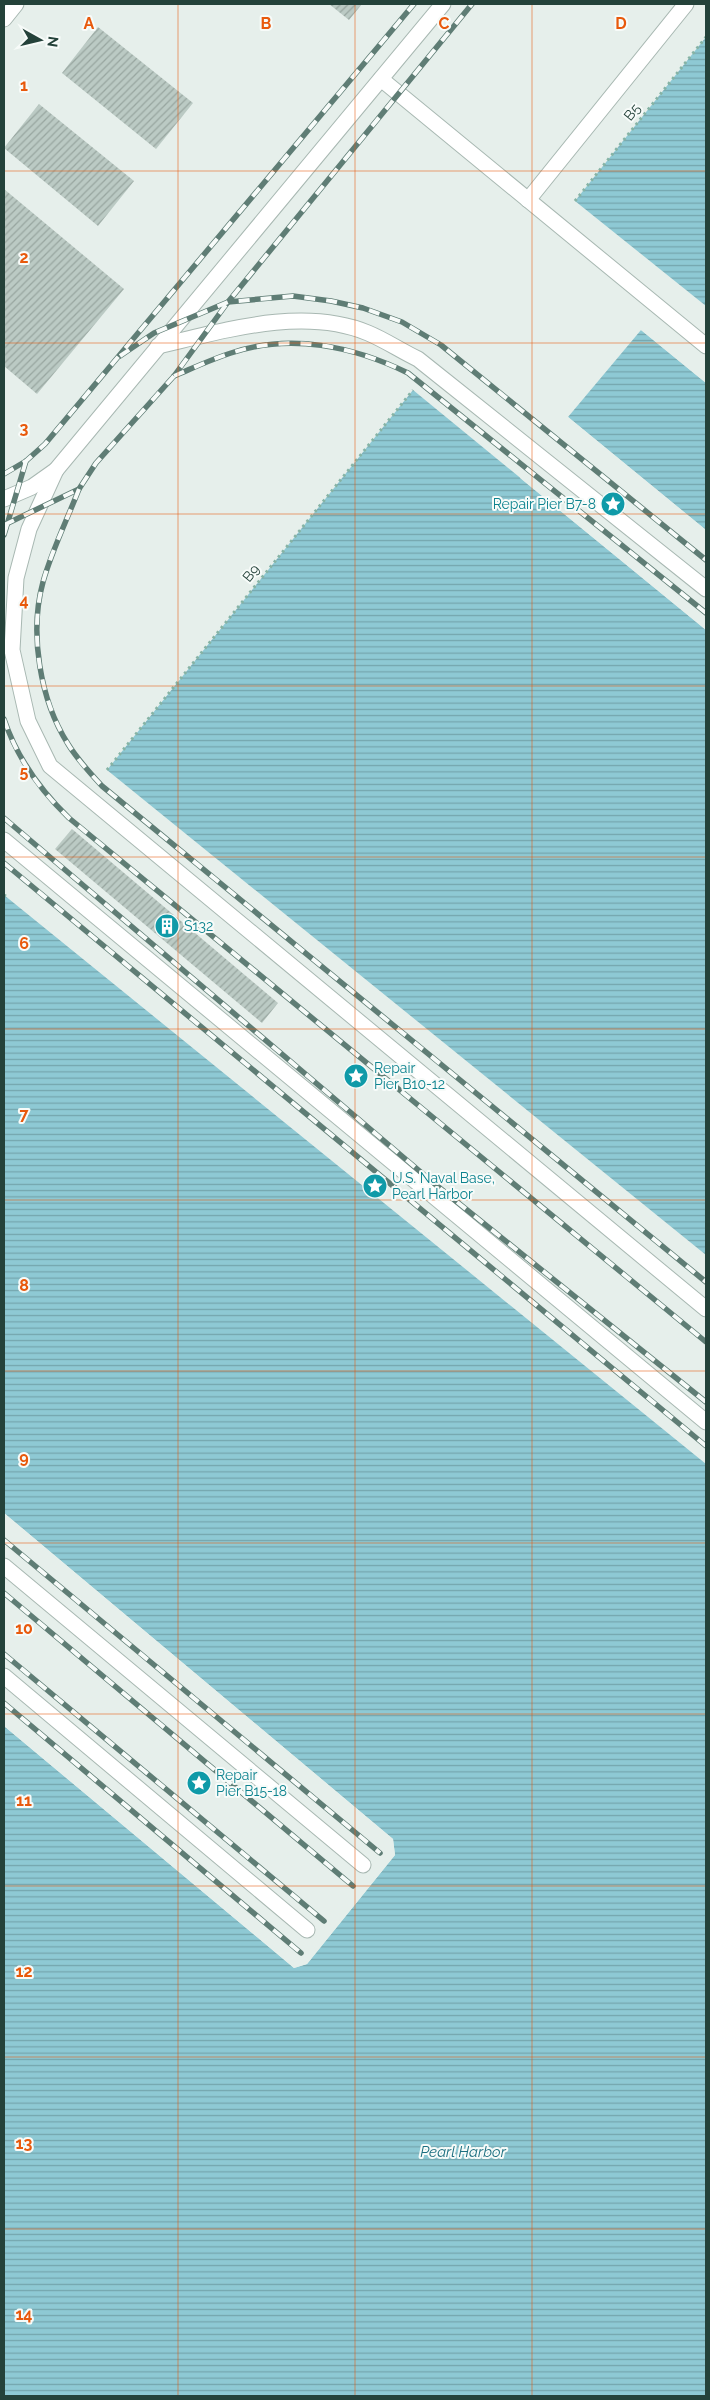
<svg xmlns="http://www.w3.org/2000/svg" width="710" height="2400" viewBox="0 0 710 2400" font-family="Raleway,sans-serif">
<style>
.water{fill:url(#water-rules)}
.pier{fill:#e6efeb}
.building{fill:url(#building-hatch)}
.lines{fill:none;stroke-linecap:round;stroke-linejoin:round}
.service-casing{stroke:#a8b8b2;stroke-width:17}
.path{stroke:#86b3a5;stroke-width:3;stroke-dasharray:2.5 4;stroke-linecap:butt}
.service{stroke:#fff;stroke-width:15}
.rail-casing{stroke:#5f7d75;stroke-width:5.5}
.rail{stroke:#f7fbf9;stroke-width:4;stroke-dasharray:11;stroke-linecap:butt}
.grid{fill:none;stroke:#e8590c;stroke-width:1;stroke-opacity:0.55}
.labels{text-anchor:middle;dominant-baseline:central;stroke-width:4;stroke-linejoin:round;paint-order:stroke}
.street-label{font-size:14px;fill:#24423a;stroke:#f7fbf9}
.culture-label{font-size:14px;fill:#0d838f;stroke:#f7fbf9;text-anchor:start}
.water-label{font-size:15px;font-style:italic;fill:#1c6f80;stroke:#f7fbf9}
.grid-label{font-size:16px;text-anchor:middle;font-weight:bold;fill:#e8590c;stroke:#f7fbf9;stroke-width:4;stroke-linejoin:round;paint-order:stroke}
</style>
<defs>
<pattern id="water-rules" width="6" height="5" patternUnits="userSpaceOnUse" patternTransform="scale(1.25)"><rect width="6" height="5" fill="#8ec9d4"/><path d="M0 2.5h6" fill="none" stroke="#74a5ad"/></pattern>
<pattern id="building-hatch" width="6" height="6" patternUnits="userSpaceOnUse" patternTransform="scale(1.25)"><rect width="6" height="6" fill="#bbcac4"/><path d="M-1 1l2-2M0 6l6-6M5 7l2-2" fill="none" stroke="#98a6a0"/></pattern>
</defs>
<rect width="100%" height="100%" fill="#e6efeb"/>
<g class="water">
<polygon points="706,37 706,306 575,201"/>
<polygon points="641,330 706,383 706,530 568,417"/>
<polygon points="413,390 706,630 706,1255 107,770"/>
<polygon points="4,895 706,1464 706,2396 4,2396 4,1726 294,1968 307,1964 395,1855 393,1839 4,1513"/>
</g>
<g class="pier">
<polygon points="643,328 706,380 706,383 641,330"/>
<polygon points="568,417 706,530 706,533 567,419"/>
<polygon points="521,476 706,627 706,630 520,478"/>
<polygon points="4,1513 393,1839 395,1855 307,1964 294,1968 4,1726 4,1723 294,1966 306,1962 392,1854 391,1840 4,1517"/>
</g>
<g class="building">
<polygon points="329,4 362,4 349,20"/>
<polygon points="98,27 193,103 156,149 62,73"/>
<polygon points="39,104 134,181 98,226 4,148"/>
<polygon points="4,189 124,289 37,394 4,366"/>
<polygon points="72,829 278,1003 262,1023 55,849"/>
</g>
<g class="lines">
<defs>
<g id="service">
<polyline points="4,19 16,4"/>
<polyline points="381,79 706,346"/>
<polyline points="528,200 686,4"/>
<path d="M158,346C223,331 303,306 368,333C385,340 401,351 418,359L706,589"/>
<polyline points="56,470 29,529 16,578 12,650 28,721 50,766 706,1309"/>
<polyline points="4,499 32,487 56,470 443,4"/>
<polyline points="4,840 706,1422"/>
<polyline points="4,1566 363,1865"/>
<polyline points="4,1676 307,1930"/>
</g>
</defs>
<use href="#service" class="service-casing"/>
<g class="path">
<polyline points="575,201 706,37"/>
<polyline points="107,770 413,390"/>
<polyline points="4,895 6,896"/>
</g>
<use href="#service" class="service"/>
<defs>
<g id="rail">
<polyline points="120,356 154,333 228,302 293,296 331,301 363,308 402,322 441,345 706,560"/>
<path d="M174,376C193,368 212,359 231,353C290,333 353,346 408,373L706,613"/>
<polyline points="4,474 26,461 45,444 414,4"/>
<path d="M79,489C67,520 52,550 43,582C29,633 40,700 68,744C77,759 90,773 102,786L706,1282"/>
<polyline points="4,525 79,489 96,463 174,376 228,302 472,4"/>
<polyline points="4,535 26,461"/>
<path d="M4,719C17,758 39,789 69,818L706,1342"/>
<polyline points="4,818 436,1185 706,1402"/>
<polyline points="4,863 706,1446"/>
<polyline points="4,1540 380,1853"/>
<polyline points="4,1593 353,1886"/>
<polyline points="4,1654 324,1921"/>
<polyline points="4,1703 301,1953"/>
</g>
</defs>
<use href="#rail" class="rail-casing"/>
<use href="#rail" class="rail"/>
</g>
<path class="grid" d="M178,4V2396M355,4V2396M532,4V2396M4,171H706M4,343H706M4,514H706M4,686H706M4,857H706M4,1029H706M4,1200H706M4,1371H706M4,1543H706M4,1714H706M4,1886H706M4,2057H706M4,2229H706"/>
<defs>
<symbol id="sight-disc" viewBox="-11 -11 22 22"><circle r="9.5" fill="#0f9aa8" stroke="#f7fbf9"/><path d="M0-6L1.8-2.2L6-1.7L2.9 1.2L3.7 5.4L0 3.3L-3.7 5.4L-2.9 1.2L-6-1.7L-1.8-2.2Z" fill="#fff"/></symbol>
<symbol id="building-disc" viewBox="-11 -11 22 22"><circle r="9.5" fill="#0f9aa8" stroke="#f7fbf9"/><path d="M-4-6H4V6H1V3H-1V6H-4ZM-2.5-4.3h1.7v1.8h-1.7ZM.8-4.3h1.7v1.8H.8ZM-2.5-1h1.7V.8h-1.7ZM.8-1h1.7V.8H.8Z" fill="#fff"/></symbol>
</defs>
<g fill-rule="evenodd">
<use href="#sight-disc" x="599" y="490" width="28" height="28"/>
<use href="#building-disc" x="153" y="912" width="28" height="28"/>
<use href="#sight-disc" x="342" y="1062" width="28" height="28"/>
<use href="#sight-disc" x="361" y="1172" width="28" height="28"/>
<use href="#sight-disc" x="185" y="1769" width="28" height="28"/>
</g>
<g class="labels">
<g class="street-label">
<text transform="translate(632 112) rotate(-51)">B5</text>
<text transform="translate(251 573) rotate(-51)">B9</text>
</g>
<g class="culture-label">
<text x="596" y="504" text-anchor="end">Repair Pier B7-8</text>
<text x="184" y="926">S132</text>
<text x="374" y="1068">Repair<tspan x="374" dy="16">Pier B10-12</tspan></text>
<text x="392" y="1178">U.S. Naval Base,<tspan x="392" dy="16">Pearl Harbor</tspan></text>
<text x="216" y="1775">Repair<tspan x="216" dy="16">Pier B15-18</tspan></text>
</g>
<g class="water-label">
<text x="463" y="2152">Pearl Harbor</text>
</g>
</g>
<g class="grid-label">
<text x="89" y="29">A</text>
<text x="266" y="29">B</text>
<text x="444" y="29">C</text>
<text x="621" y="29">D</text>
<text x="24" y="91">1</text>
<text x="24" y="263">2</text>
<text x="24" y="434">3</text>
<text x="24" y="606">4</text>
<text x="24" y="777">5</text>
<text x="24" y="949">6</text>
<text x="24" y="1120">7</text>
<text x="24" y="1291">8</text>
<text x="24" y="1463">9</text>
<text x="24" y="1634">10</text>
<text x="24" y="1806">11</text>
<text x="24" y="1977">12</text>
<text x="24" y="2149">13</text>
<text x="24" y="2320">14</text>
</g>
<rect width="710" height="2400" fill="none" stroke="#24423a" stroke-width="10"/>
<g transform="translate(40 40) rotate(98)" stroke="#f7fbf9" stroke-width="4" paint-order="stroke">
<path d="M0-4L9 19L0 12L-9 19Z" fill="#24423a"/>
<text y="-8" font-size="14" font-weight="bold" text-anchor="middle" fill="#24423a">N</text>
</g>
</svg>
